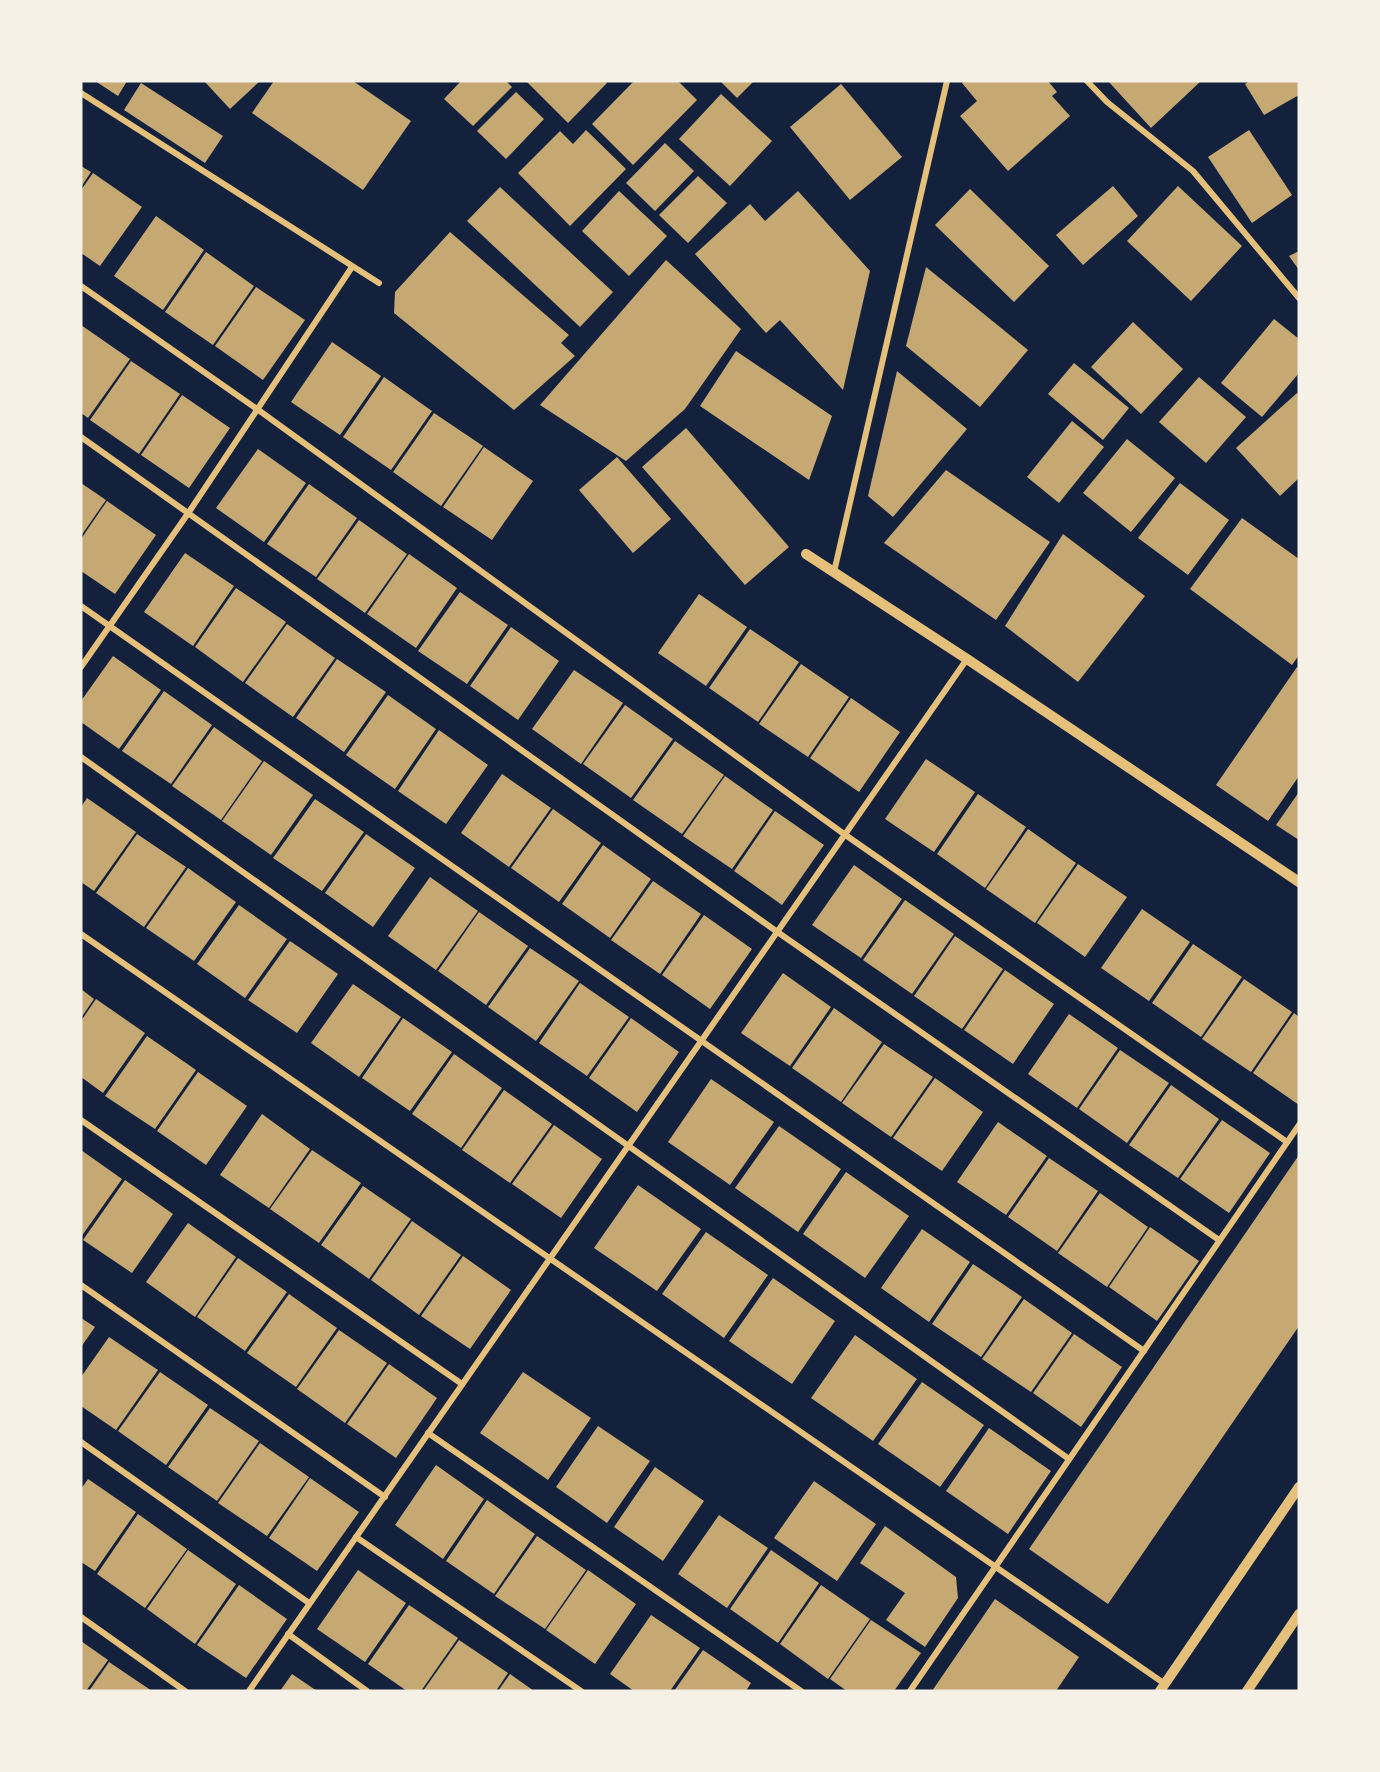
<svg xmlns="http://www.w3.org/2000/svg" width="1380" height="1772" viewBox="0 0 1380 1772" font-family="'Sofia Sans Condensed',sans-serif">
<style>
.building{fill:#c6a872}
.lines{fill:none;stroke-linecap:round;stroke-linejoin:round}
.minor{stroke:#e5c07b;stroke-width:6}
.tertiary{stroke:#e5c07b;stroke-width:10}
</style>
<rect width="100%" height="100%" fill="#14213d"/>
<g class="building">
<polygon points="95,81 127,81 118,96"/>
<polygon points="204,81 260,81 230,109"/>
<polygon points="274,81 353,81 411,121 363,190 252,113"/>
<polygon points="461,81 506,81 512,87 473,126 444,99"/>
<polygon points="526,81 605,81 607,83 568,123"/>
<polygon points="634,81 678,81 697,100 633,165 592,124"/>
<polygon points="720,81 754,81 737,98"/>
<polygon points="964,81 1048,81 1057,92 1052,96 1070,116 1008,171 960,116 977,101 962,83"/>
<polygon points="1108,81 1201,81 1151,128"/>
<polygon points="1250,81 1299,81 1299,95 1264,115 1245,84"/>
<polygon points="141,83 223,136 205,163 124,110"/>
<polygon points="841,84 902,157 850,200 790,127"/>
<polygon points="516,92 544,119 506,159 477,131"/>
<polygon points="721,94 772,141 730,186 679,139"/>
<polygon points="586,130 626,169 570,226 518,173 560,131 573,144"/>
<polygon points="1249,130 1292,195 1252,223 1208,157"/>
<polygon points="665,143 694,171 655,211 626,183"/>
<polygon points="81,166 91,172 81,187"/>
<polygon points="93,173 142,207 100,266 81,253 81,190"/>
<polygon points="698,176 727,203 688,243 659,215"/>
<polygon points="1113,186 1138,216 1083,265 1056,235"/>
<polygon points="1178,186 1242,246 1191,301 1127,241"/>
<polygon points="500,187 613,292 580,327 467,221"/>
<polygon points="970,189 1049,266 1014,302 935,225"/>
<polygon points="619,191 667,236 629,276 582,231"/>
<polygon points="798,191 870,271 843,390 780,320 766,333 695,254 750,204 765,221"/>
<polygon points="156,216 204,250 163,310 114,276"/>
<polygon points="450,232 569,335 561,343 575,356 514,410 394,313 395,292"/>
<polygon points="1299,251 1299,270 1289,256"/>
<polygon points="206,252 254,286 213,345 165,312"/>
<polygon points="666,260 741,329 685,409 626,461 540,405"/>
<polygon points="926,267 1028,350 980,407 906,346"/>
<polygon points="256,287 305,320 263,380 215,346"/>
<polygon points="1274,319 1299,339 1299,373 1262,417 1221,383"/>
<polygon points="1133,322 1183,369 1141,414 1091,367"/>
<polygon points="81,325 130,359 88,418 81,413"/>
<polygon points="332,342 381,376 340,435 291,402"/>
<polygon points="736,351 832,416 809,480 700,406"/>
<polygon points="131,361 180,394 139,454 90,420"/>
<polygon points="1074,363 1129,408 1103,440 1048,394"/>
<polygon points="897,371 967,429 893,517 868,496"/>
<polygon points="384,377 432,411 391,470 343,437"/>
<polygon points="1199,377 1246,417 1206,463 1159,422"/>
<polygon points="1297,393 1299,395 1299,478 1280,496 1236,448"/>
<polygon points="182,395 230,428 189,488 141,455"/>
<polygon points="434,413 483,446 441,506 393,472"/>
<polygon points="1072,421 1104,447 1059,503 1027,477"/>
<polygon points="686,428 789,547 745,585 642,467"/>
<polygon points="1127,439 1175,478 1131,532 1083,493"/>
<polygon points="484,447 533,481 492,540 443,507"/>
<polygon points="258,449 306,483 264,542 216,508"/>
<polygon points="617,457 671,519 633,553 579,490"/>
<polygon points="946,470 1050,542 996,620 884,543"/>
<polygon points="81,483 106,500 81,536"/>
<polygon points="1180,483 1229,520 1188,575 1138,538"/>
<polygon points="309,484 357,518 316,577 267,544"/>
<polygon points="107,501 156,535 115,594 81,571 81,539"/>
<polygon points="1242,518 1299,559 1299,655 1292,665 1190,589"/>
<polygon points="359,520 407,554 365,613 317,579"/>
<polygon points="1063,534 1145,596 1078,682 1005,626"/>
<polygon points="185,553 234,586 193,646 144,612"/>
<polygon points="409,554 457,588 416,648 367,614"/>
<polygon points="236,588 286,622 243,682 195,647"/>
<polygon points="460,592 508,625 467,684 418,651"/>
<polygon points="699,594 747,627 706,686 658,653"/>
<polygon points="287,624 335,658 293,717 245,683"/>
<polygon points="511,627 559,661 518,720 470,686"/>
<polygon points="750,629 799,662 758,722 709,688"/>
<polygon points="113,656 161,690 119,749 81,722 81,701"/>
<polygon points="337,659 386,692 344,752 296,718"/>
<polygon points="801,664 849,697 808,757 759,724"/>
<polygon points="1297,667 1299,668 1299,776 1268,821 1216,785"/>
<polygon points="574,670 623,703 581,764 532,729"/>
<polygon points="164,691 212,725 171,784 122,751"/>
<polygon points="388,695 436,729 395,789 346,755"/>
<polygon points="851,698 900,732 859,792 810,758"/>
<polygon points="625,705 673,739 631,798 583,764"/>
<polygon points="214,727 262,761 221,820 172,786"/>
<polygon points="439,730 488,765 446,824 398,791"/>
<polygon points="675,741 724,775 682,834 633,800"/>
<polygon points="926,759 975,792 934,852 885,819"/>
<polygon points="264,761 313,795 271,855 222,821"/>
<polygon points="502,774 551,808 509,867 461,833"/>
<polygon points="725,776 773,810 732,869 683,836"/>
<polygon points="1299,792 1299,840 1276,825"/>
<polygon points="978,794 1026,827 985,888 937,854"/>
<polygon points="87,798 136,832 94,891 81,882 81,807"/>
<polygon points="315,799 364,832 322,891 273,858"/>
<polygon points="553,809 601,843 559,902 511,868"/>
<polygon points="775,811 824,845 782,905 734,871"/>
<polygon points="1028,829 1076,863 1035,923 986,889"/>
<polygon points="137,834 186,867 144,927 96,893"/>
<polygon points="366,834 415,868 373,927 325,893"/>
<polygon points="603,845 651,879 610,938 562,904"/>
<polygon points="1078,864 1127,897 1085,957 1037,923"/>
<polygon points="854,865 902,899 861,958 812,925"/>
<polygon points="188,868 236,902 194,961 146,928"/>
<polygon points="430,877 478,911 436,970 388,936"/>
<polygon points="653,881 701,914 660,974 611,940"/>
<polygon points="905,900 954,934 912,994 863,960"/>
<polygon points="239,905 287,939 245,998 197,964"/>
<polygon points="1142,909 1190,942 1149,1001 1101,968"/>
<polygon points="479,912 528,946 486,1005 438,971"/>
<polygon points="704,915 752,949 710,1009 662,975"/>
<polygon points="955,936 1003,969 962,1029 914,996"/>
<polygon points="290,941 338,974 297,1033 248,1000"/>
<polygon points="1193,944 1242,977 1201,1037 1152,1003"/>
<polygon points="530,948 579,981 536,1041 488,1007"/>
<polygon points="1005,970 1054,1004 1013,1064 964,1030"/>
<polygon points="783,973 831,1007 790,1066 741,1033"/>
<polygon points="1244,979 1292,1012 1251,1072 1202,1039"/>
<polygon points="580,983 629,1017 587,1076 539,1043"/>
<polygon points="353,984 401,1017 359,1077 311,1043"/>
<polygon points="81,989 94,999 81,1018"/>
<polygon points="96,999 145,1033 103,1093 81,1077 81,1021"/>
<polygon points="834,1008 882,1042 841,1102 792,1068"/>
<polygon points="1294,1013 1299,1017 1299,1105 1253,1073"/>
<polygon points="1069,1014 1118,1048 1077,1108 1028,1074"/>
<polygon points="403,1018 452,1052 410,1111 362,1078"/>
<polygon points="631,1018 679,1052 637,1112 589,1078"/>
<polygon points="147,1036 196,1070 155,1129 105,1096"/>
<polygon points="884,1044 933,1077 891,1137 842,1103"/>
<polygon points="1120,1050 1169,1083 1127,1143 1079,1109"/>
<polygon points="454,1054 502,1088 461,1148 412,1114"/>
<polygon points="198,1072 247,1106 206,1165 157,1131"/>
<polygon points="935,1078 983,1112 942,1171 893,1138"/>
<polygon points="711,1079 774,1122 730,1185 668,1142"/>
<polygon points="1171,1085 1219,1119 1178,1178 1129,1145"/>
<polygon points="504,1090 552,1124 510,1183 462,1150"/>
<polygon points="262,1114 310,1149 269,1208 220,1175"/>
<polygon points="1222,1120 1270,1153 1229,1213 1180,1179"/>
<polygon points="998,1122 1047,1156 1006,1215 957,1182"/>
<polygon points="554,1125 602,1159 561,1218 512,1184"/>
<polygon points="779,1126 841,1169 798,1232 735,1188"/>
<polygon points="81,1150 122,1179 81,1237"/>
<polygon points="312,1150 361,1183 319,1243 270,1209"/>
<polygon points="1299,1155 1299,1326 1108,1604 1029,1549"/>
<polygon points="1049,1158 1098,1191 1057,1251 1008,1217"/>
<polygon points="846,1172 909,1216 865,1278 803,1234"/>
<polygon points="125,1180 173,1214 132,1273 83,1240"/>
<polygon points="638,1185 701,1229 657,1291 594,1248"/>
<polygon points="363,1186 411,1219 369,1279 321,1245"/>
<polygon points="1100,1193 1148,1227 1107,1287 1058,1253"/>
<polygon points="412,1221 461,1255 419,1315 371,1280"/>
<polygon points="188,1223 236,1257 195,1317 146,1282"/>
<polygon points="1150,1227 1199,1261 1157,1321 1109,1287"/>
<polygon points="922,1229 970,1262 929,1322 881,1288"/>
<polygon points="706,1232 768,1275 724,1338 662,1294"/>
<polygon points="463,1256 511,1290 470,1349 421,1316"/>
<polygon points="238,1258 287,1292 245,1351 197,1317"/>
<polygon points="973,1264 1022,1297 981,1357 932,1324"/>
<polygon points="773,1278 835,1321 792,1384 729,1341"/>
<polygon points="289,1294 337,1328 296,1387 247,1353"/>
<polygon points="1024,1299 1072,1333 1031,1392 982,1359"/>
<polygon points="81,1318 95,1327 81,1347"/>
<polygon points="339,1330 387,1363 345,1423 297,1389"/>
<polygon points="1074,1334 1122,1367 1081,1427 1033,1393"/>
<polygon points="855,1335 917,1379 873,1441 811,1398"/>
<polygon points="109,1337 158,1370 116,1430 81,1406 81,1377"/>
<polygon points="389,1364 437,1398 396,1458 347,1424"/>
<polygon points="160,1372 208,1405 166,1465 118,1431"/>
<polygon points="523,1372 591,1418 548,1480 480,1433"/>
<polygon points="922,1382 984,1425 940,1487 878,1444"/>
<polygon points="210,1408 259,1441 217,1501 168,1467"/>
<polygon points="598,1426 650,1461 607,1523 556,1487"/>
<polygon points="989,1428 1051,1471 1008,1534 946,1491"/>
<polygon points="260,1443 309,1477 267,1536 218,1503"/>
<polygon points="436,1465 484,1499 443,1559 395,1525"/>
<polygon points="655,1467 704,1501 663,1561 614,1527"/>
<polygon points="310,1478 359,1512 317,1571 269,1538"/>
<polygon points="88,1479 136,1512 95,1571 81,1562 81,1489"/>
<polygon points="814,1481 876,1524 837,1581 774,1538"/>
<polygon points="487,1500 535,1534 494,1594 446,1561"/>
<polygon points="138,1514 187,1549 145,1608 97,1574"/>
<polygon points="719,1515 768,1548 727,1608 678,1574"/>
<polygon points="885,1526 956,1577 958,1598 925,1647 886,1620 905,1593 860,1563"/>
<polygon points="537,1536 586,1570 545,1629 495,1596"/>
<polygon points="188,1550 236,1584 195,1644 147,1609"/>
<polygon points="771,1550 819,1583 778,1643 730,1609"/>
<polygon points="358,1570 406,1603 365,1662 317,1629"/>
<polygon points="588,1570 636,1604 595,1664 546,1630"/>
<polygon points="239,1585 287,1619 246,1678 197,1645"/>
<polygon points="821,1585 870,1619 828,1679 780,1644"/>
<polygon points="995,1599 1079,1657 1056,1691 932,1691"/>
<polygon points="409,1605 458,1638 421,1691 407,1691 368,1664"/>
<polygon points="651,1615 700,1648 670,1691 634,1691 610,1674"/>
<polygon points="871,1620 921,1653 894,1691 847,1691 830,1679"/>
<polygon points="459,1640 508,1673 496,1691 423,1691"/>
<polygon points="81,1641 108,1660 86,1691 81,1691"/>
<polygon points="703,1650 751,1683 746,1691 674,1691"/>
<polygon points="109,1662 152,1691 89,1691"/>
<polygon points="292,1674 317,1691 280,1691"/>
<polygon points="510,1674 534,1691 498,1691"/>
</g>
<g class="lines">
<g class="minor">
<polyline points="1087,81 1107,102 1193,171 1299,298"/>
<polyline points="81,93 379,283"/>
<polyline points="81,286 257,409 844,834 1287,1142"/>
<polyline points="81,437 776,931 1219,1240"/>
<polyline points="834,572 947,81"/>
<polyline points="81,606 1144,1351"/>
<polyline points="81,667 189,512 352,267"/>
<polyline points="81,757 1069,1459"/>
<polyline points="81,934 1165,1684"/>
<polyline points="81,1120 462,1384"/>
<polyline points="81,1285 385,1497"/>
<polyline points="428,1433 801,1691"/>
<polyline points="81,1442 309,1603"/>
<polyline points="356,1537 581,1691"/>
<polyline points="81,1617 185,1691"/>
<polyline points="288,1634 367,1691"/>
<polyline points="249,1691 967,659"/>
<polyline points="910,1691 1299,1125"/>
</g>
<g class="tertiary">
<polyline points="806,554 967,659 1299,882"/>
<polyline points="1160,1691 1299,1487"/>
<polyline points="1247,1691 1299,1614"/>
</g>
</g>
<rect width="1380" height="1772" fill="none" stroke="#f6f1e7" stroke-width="165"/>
</svg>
